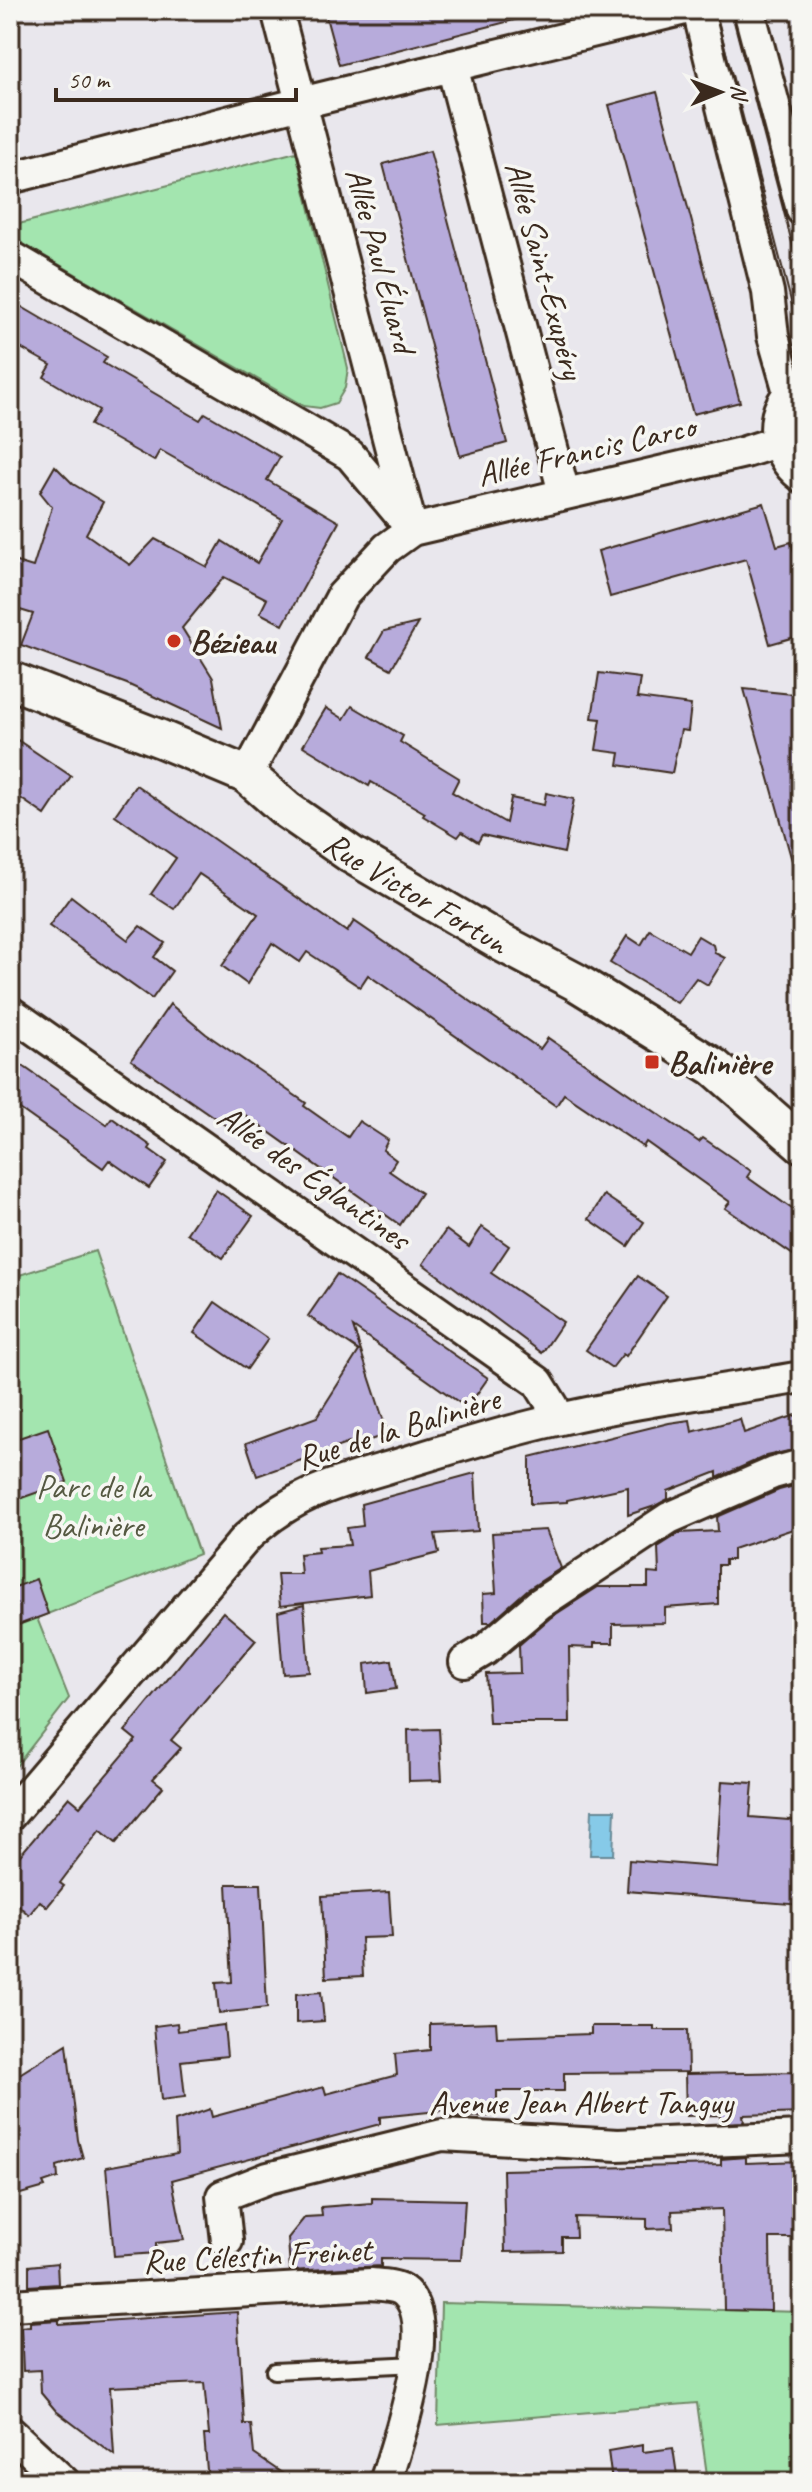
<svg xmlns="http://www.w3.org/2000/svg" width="812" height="2492" viewBox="0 0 812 2492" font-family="Caveat,sans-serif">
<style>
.green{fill:#a3e5af;stroke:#6f8866;stroke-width:2}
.water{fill:#86cae8;stroke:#688a97;stroke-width:2}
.building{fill:#b7abdb;stroke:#3b2a1e;stroke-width:2}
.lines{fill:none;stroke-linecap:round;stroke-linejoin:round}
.service-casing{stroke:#3b2a1e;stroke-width:20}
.minor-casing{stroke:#3b2a1e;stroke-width:36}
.tertiary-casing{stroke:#3b2a1e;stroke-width:42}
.service{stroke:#f6f6f2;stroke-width:14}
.minor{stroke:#f6f6f2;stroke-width:30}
.tertiary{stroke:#f6f6f2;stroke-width:36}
.tram{stroke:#3b2a1e;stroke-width:2}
.poi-dot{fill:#c8321e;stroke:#f6f6f2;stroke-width:3}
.labels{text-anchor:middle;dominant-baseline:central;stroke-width:7;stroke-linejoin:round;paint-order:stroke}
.street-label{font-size:34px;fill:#3b2a1e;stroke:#f6f6f2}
.poi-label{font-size:34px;font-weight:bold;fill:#3b2a1e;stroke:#f6f6f2;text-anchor:start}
.park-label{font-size:34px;fill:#555942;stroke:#f6f6f2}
</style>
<rect width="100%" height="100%" fill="#e9e7ed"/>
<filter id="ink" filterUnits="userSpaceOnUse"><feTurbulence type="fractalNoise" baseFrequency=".0125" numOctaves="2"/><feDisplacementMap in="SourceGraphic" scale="16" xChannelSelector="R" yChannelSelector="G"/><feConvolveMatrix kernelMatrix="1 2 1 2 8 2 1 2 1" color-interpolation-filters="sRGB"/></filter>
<g filter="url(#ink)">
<g class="green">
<polygon points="296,152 348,368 345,388 336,403 320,408 304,406 20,242 15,225"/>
<polygon points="95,1251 199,1554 37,1618 69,1698 10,1774 10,1278"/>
<polygon points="441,2303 802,2312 802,2482 708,2482 697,2403 438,2425"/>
</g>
<polygon class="water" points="592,1810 615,1810 613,1855 590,1855"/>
<g class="building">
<polygon points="354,10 517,10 518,19 339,65 326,17"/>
<polygon points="657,92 740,402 693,414 609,105"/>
<polygon points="430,151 507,443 460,456 383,164"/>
<polygon points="10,300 107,357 103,363 200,420 205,413 280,457 267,480 339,522 283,625 260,613 267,599 224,577 182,628 213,678 222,728 127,684 21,645 33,614 10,607 10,560 33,567 52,507 40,492 55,466 73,484 103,502 86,534 130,565 155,539 207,567 222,541 257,563 282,519 160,450 154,461 90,425 99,410 44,377 51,365 10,342"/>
<polygon points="764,503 777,546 791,542 802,578 802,635 770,644 746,559 610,597 598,551"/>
<polygon points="418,623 391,669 369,657 384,631"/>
<polygon points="599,673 640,678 637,698 691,705 688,731 681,730 672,773 618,765 620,753 596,750 601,719 592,718"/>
<polygon points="744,689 802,695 802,867 794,868"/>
<polygon points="352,706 403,736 400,742 459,778 452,792 506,823 511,798 544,805 546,793 574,799 564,853 482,835 478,842 462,832 458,837 423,816 425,813 371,782 369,786 303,746 326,708 344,719"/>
<polygon points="10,735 71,776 45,815 10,791"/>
<polygon points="136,785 347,932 354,921 540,1049 548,1038 699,1142 703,1138 751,1171 747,1177 802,1216 802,1261 725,1208 730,1202 646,1142 643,1147 564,1094 556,1106 368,975 360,987 307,952 300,962 272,943 247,984 222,966 258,914 199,874 174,909 151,894 176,858 115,815"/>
<polygon points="71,896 128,940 140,926 165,943 154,957 172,971 152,999 49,926"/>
<polygon points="650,930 688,952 698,936 713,945 715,953 725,958 708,985 696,978 677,1003 610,963 627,936 641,945"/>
<polygon points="170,1004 206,1034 306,1103 304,1106 348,1137 359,1121 388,1140 383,1150 396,1160 389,1171 421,1193 400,1225 245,1115 234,1131 131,1060"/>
<polygon points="10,1057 107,1125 112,1118 151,1146 149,1149 167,1162 149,1188 109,1160 103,1168 10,1102"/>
<polygon points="216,1190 253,1216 223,1258 187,1233"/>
<polygon points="604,1195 644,1222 628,1246 589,1219"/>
<polygon points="482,1227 509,1246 491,1273 563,1322 542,1353 423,1264 446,1230 469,1247"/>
<polygon points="337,1274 488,1378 467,1408 353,1327 388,1434 364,1442 363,1438 257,1476 246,1443 317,1417 359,1351 308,1316"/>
<polygon points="638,1276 667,1296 626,1356 623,1354 612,1368 586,1350"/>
<polygon points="215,1302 268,1339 247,1369 194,1333"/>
<polygon points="802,1413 802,1448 766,1456 717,1478 717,1472 668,1491 668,1499 655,1506 628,1515 628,1487 567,1500 567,1502 530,1504 530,1457 669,1423 690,1420 692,1432 740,1419 744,1433"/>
<polygon points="48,1428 67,1482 10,1502 10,1441"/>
<polygon points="475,1473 478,1531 435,1534 439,1553 368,1571 370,1595 280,1606 277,1574 301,1574 299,1554 318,1552 317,1547 350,1545 347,1528 363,1526 361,1504"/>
<polygon points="802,1484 802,1526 733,1549 733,1560 725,1560 725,1565 718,1565 718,1604 665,1608 665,1623 613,1624 613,1643 594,1643 594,1648 569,1647 570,1723 489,1723 486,1674 520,1673 519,1645 550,1618 598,1587 648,1587 648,1573 659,1574 658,1547 680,1533 718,1531 717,1517 779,1490"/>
<polygon points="546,1530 561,1568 527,1590 491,1622 484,1622 483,1594 496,1593 492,1533"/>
<polygon points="36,1579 48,1614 10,1628 10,1589"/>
<polygon points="304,1605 309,1672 283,1674 278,1612"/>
<polygon points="223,1612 256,1640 171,1740 181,1748 153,1779 163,1787 116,1843 100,1830 60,1883 64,1886 47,1907 40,1901 29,1915 10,1898 10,1867 69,1797 80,1806 136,1740 125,1731"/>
<polygon points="392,1660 396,1689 367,1693 365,1664"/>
<polygon points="439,1729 442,1780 409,1781 408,1730"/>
<polygon points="722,1781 753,1783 750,1817 802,1821 802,1905 627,1891 629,1860 716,1867"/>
<polygon points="227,1884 261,1884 267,2008 219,2013 216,1983 232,1982"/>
<polygon points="389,1892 392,1937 361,1938 363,1976 326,1978 322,1896"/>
<polygon points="321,1992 324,2021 296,2023 296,1994"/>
<polygon points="496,2022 497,2037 591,2034 591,2026 654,2026 654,2030 687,2030 688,2072 564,2073 564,2091 497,2091 497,2116 449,2117 448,2110 380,2117 380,2124 172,2180 184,2240 156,2243 156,2253 114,2256 106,2167 177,2154 175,2121 210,2109 212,2117 324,2087 326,2094 397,2075 395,2054 430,2050 430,2024"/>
<polygon points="177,2023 178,2031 224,2025 227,2056 181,2061 185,2097 161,2100 154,2026"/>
<polygon points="67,2044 78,2140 83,2158 57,2166 58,2178 43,2183 45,2187 10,2197 10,2080"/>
<polygon points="802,2072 802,2113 743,2115 744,2122 720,2123 720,2115 686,2116 685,2074"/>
<polygon points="746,2157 746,2163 802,2161 802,2238 770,2238 771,2311 724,2310 722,2209 672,2211 673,2228 647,2229 647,2219 575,2217 576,2237 562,2237 562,2251 505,2252 503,2170 721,2165 721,2159"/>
<polygon points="372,2198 465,2200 461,2260 381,2259 381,2266 290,2271 288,2238 305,2217 322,2216 321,2207 372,2203"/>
<polygon points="57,2263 58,2284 29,2286 29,2266"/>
<polygon points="237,2312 244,2424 251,2424 254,2454 295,2482 208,2482 204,2435 209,2435 204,2383 110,2387 114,2455 56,2411 41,2393 40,2370 23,2371 21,2327 30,2326 30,2322 59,2320 59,2324"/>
<polygon points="643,2445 643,2452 673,2448 678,2482 612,2482 608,2451"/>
</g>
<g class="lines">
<defs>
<polyline id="service" points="274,2371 417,2364"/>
<g id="minor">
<polyline points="277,10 412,530"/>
<polyline points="698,10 768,292 773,336 789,392"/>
<polyline points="749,10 802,210"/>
<polyline points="452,66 564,493"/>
<polyline points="10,178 301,103 681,10"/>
<polyline points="10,256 350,455 406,522"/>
<path d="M802,382C766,406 769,452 802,477"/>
<polyline points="247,775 342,596 387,548 412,530 745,452 776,442"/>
<polyline points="10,1012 538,1382 553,1406 558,1419"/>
<polyline points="465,1662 485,1650 539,1604 669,1518 773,1473 802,1465"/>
<path d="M10,1815L247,1537C298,1489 345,1481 410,1461C458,1446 507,1431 556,1420C636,1401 721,1391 802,1377"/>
<polyline points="227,2241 222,2196 268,2178 442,2135 618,2145 802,2137"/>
<path d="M10,2305L371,2284C381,2285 394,2285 402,2290C442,2318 397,2444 385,2482"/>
<polyline points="10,2432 64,2482"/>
</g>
<g id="tertiary">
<path id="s1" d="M10,680L161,739L247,775L287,810L352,855L502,943L576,982L714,1067L802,1144"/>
</g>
</defs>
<use href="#service" class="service-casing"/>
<use href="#minor" class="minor-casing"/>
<use href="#tertiary" class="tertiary-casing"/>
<use href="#service" class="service"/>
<use href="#minor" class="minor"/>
<use href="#tertiary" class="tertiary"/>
<g class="tram">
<polyline points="715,10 802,343"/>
<polyline points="731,10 802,281"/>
</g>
</g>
</g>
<g class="poi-dot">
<circle cx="174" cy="641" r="8"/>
<rect x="644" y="1054" width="16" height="16" rx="4"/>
</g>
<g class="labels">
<g class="street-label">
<text transform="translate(381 260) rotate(75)">Allée Paul Éluard</text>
<text transform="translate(545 270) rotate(75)">Allée Saint-Exupéry</text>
<text transform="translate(586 450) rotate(-13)">Allée Francis Carco</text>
<text stroke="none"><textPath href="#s1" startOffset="462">Rue Victor Fortun</textPath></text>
<text transform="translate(314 1177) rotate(35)">Allée des Églantines</text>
<text transform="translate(398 1428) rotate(-17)">Rue de la Balinière</text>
<text x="581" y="2102">Avenue Jean Albert Tanguy</text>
<text transform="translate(257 2255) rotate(-3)">Rue Célestin Freinet</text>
</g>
<g class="poi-label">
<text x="190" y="641">Bézieau</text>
<text x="668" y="1062">Balinière</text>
</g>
<g class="park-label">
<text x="93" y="1486">Parc de la<tspan x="93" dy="39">Balinière</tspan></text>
</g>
</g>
<rect width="812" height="2492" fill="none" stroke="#f6f6f2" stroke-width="40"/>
<rect x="20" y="20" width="772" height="2452" fill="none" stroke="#3b2a1e" stroke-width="3" filter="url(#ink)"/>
<g transform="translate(720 92) rotate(89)" stroke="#f6f6f2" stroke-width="6" paint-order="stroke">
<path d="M0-6L14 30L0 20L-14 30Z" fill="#3b2a1e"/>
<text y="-12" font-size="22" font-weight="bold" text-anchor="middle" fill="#3b2a1e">N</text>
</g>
<path d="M56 88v12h240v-12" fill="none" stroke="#3b2a1e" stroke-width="4"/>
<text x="68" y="88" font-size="24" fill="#3b2a1e" stroke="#f6f6f2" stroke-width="6" paint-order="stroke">50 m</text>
</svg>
